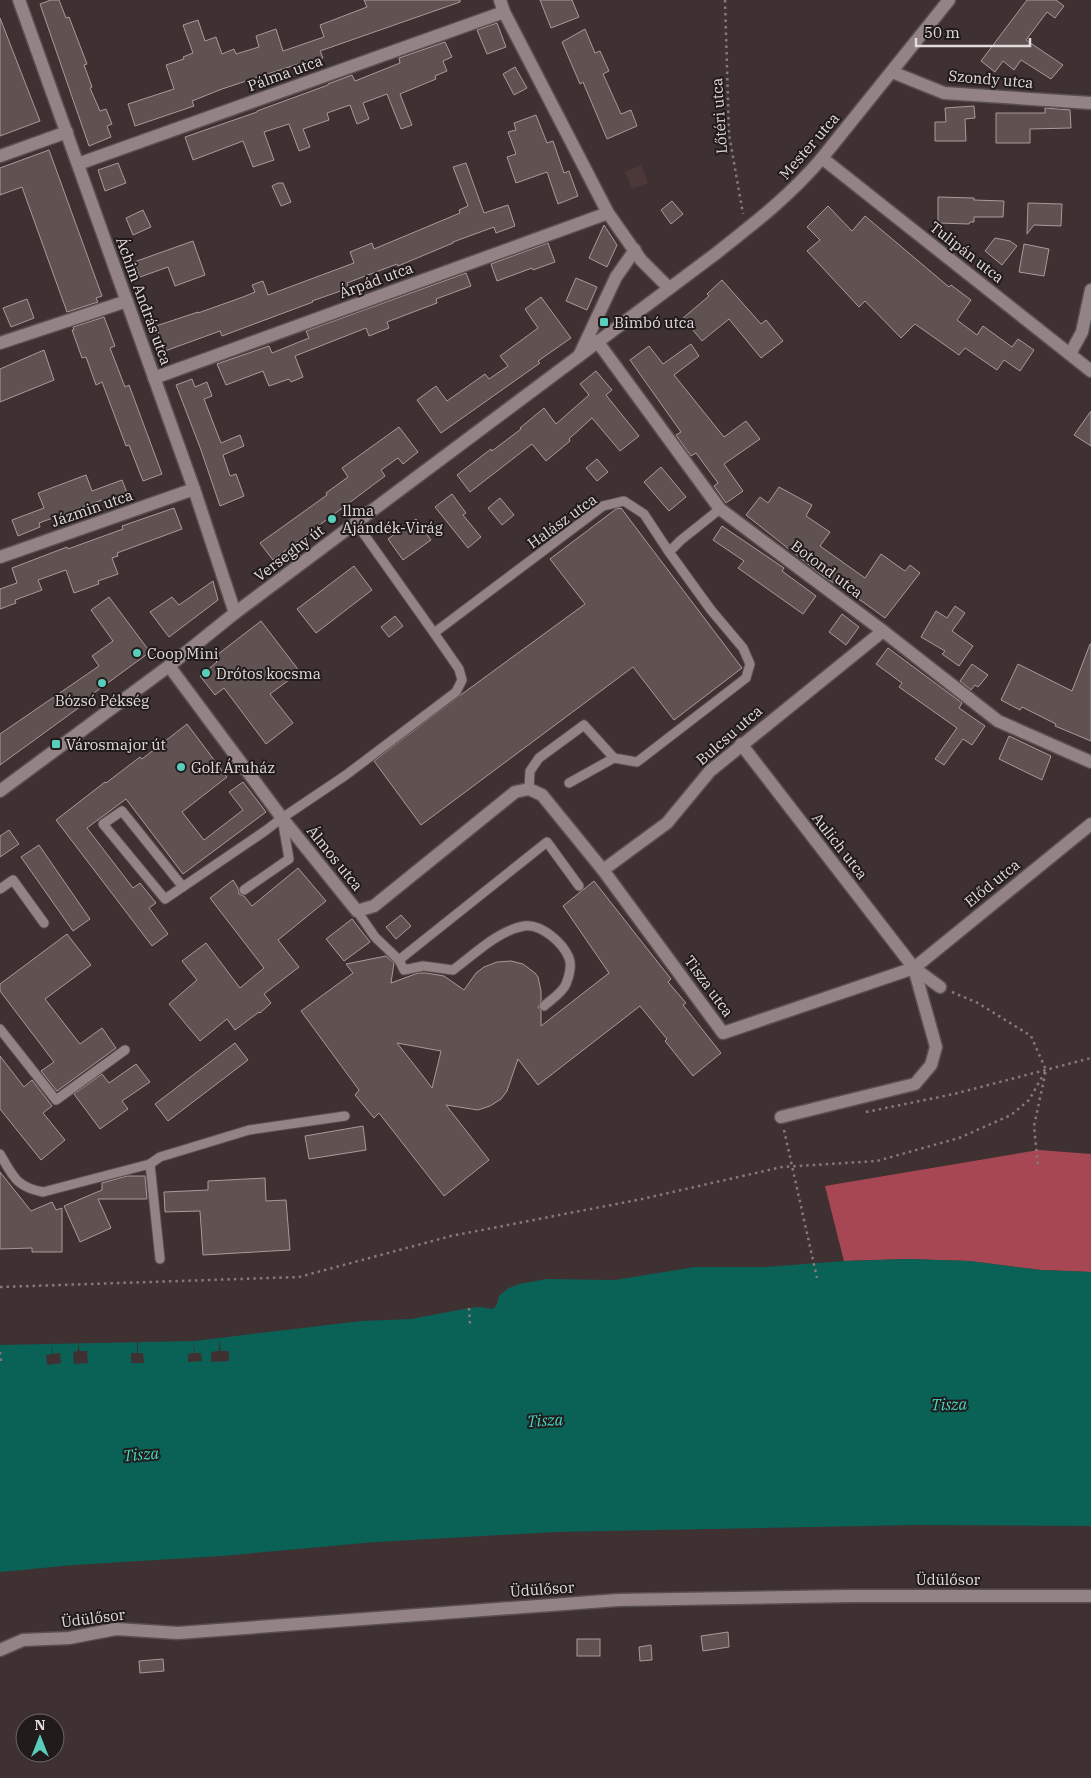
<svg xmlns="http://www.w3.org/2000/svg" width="1091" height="1778" viewBox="0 0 1091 1778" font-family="'IBM Plex Serif',serif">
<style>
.built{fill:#4d3839}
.forest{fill:#a84754}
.water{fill:#0a6156}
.pier{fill:#3f3132}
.building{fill:#615252;stroke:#aa999a;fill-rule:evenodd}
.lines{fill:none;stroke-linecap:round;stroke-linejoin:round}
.service-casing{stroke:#5a4f50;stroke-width:11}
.minor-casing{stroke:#5a4f50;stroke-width:15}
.secondary-casing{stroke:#5a4f50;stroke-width:15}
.path{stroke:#85797a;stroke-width:2.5;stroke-dasharray:2.5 4;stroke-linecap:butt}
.service{stroke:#938384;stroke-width:9}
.minor{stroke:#938384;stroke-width:12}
.secondary{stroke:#938384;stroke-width:12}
.path-bridge{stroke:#85797a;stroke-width:2.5;stroke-dasharray:2.5 4;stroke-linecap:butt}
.poi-dot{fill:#5acebc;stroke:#211b1b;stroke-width:2}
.labels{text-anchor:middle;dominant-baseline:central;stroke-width:4;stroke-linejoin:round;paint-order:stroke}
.street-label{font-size:15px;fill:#e3dadb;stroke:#211b1b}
.poi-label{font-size:15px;fill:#e3dadb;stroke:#211b1b;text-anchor:start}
.water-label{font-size:16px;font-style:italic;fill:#45d8c4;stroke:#211b1b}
</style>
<rect width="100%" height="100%" fill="#3f3132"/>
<polygon class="built" points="641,165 648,183 632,189 625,172"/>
<polygon class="forest" points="1039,1150 1091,1154 1091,1272 1041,1270 969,1261 908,1259 844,1261 825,1186"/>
<polygon class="water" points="908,1259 969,1261 1041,1270 1091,1272 1091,1526 913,1525 555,1532 376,1542 222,1556 74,1565 0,1572 0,1345 194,1341 361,1321 411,1319 469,1308 480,1307 493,1309 497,1304 499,1296 507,1289 519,1284 546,1279 615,1280 695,1267 766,1267 844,1261"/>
<g class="pier">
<polygon points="219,1339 221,1351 229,1351 229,1361 211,1362 211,1352 219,1351"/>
<polygon points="193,1341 195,1353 201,1353 202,1361 188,1362 188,1354 194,1353"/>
<polygon points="137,1342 138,1342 138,1353 143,1353 144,1363 131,1363 131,1353 137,1353"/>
<polygon points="51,1343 53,1354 60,1353 61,1363 47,1365 46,1355 52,1354"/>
<polygon points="78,1343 80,1351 87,1351 88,1363 74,1364 73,1352 78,1351"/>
</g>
<g class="building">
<polygon points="51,0 59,0 66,18 69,17 87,64 84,65 92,87 90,88 100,111 106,109 112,124 107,126 111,137 89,146 40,4"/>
<polygon points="364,0 460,0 460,2 320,51 323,58 302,65 301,63 222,89 192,101 194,106 135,126 128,104 174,89 166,65 184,59 183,57 193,53 183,25 198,20 205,41 216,37 222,54 234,49 236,54 259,47 256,36 276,29 283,51 324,37 320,25 367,7"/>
<polygon points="540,0 572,0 579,17 551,28"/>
<polygon points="1027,0 1056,0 1064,6 1055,18 1047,12 1026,40 1063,65 1051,79 1021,60 1014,70 1003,61 995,72 981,61"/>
<polygon points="0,18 40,121 0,136"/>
<polygon points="497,23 506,47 487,54 477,30"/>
<polygon points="585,29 595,53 600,51 609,71 603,74 621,114 631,110 637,126 607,139 583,82 580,84 562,42"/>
<polygon points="445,42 452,57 443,61 447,71 435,76 436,79 400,94 412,125 401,129 387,94 363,103 369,119 357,124 350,105 327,113 329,120 303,129 310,147 299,151 289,124 264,132 274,160 253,167 243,141 193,160 185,137 257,112 257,111 328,85 328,84 352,75 355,81 400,63 399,58"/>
<polygon points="515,67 527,88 514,95 503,74"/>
<polygon points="974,106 975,118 965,119 966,141 935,141 935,122 946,122 945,108"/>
<polygon points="1045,108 1070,110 1071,128 1030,129 1030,143 996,143 996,113 1045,113"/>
<polygon points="536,115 547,143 553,141 564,173 569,171 578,196 558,204 547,172 516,183 507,157 516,154 508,132 516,130 514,123"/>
<polygon points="49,150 102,296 96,298 98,302 67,312 22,187 0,195 0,168"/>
<polygon points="118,163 126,183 105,191 98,170"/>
<polygon points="466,163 484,213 508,205 515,226 496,233 494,227 453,242 453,243 398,266 397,264 347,283 349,288 312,301 313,302 222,336 220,331 165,351 156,326 198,312 198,313 243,297 255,292 252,285 263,281 268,295 354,263 350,252 372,243 374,249 460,213 459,210 468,206 453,167"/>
<polygon points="278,183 283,183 291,202 281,206 272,186"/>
<polygon points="938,197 974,198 974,200 1004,201 1003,217 974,217 974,222 970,222 969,224 938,223"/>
<polygon points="672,201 683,214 671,224 661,210"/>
<polygon points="1028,203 1062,204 1061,226 1034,225 1027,234"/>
<polygon points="828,206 852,231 865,216 949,287 951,285 971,300 957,320 977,335 983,326 1012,347 1018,339 1034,350 1020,371 1004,360 997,370 965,348 959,355 915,324 901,338 865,301 859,307 807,251 820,240 807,227"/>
<polygon points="143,210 151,227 133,235 126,218"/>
<polygon points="604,225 617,245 607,267 589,258"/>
<polygon points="995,238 1010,241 1017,246 1002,265 985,251"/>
<polygon points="193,241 205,275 175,286 168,267 140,277 134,262"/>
<polygon points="548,243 555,262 533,270 532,268 497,281 491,264"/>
<polygon points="1024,244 1049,249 1044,276 1019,272"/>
<polygon points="466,273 471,286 436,299 437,303 387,322 389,328 369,336 366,328 295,356 303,377 291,382 289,379 269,386 263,371 226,385 217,364 269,346 272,353 309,338 306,331"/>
<polygon points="576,278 597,287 587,310 566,301"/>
<polygon points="722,280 761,324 766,320 783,341 761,358 729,319 702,341 683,318 709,296 707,294"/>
<polygon points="541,297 571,338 538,361 540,363 441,433 417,400 436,386 447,401 485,374 489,379 508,366 500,356 538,328 525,309"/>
<polygon points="27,299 34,318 11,327 3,308"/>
<polygon points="104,317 115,346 110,348 125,387 129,385 162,474 143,481 129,445 126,446 102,382 96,385 86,357 82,358 72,330 74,330 73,327"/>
<polygon points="691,344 699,356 674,375 724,437 746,421 760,439 724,464 743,491 726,503 714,486 718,483 696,453 691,456 676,435 681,432 630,360 649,346 663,364"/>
<polygon points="44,350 54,380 0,402 0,369"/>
<polygon points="596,371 612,390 606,395 639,436 620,451 592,418 569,439 570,441 546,461 532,444 470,492 457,475 491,449 492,451 521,429 520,428 544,408 556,424 589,395 580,384"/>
<polygon points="192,379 195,387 207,382 212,396 204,399 221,443 240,435 244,446 223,455 230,476 236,474 244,496 220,506 201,450 176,385"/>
<polygon points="1091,411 1091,446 1074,435"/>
<polygon points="399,427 418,452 403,464 398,458 381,470 385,476 273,560 260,543 327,495 326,493 348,477 342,468"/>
<polygon points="597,459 608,472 597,481 586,468"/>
<polygon points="661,467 686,497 669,511 644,482"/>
<polygon points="86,475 92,491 122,480 129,498 105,507 102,500 39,523 40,527 18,536 12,520 44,508 38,493"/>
<polygon points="779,487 812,505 806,516 830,532 820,546 865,578 881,554 905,571 910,565 920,573 885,618 863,602 823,576 746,515 760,497 768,503"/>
<polygon points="452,494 466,513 463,515 481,537 468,548 435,507"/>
<polygon points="500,498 514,515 502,525 488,508"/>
<polygon points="174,508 182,529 117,553 118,556 112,558 118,574 98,581 99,584 74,593 66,570 38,580 42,590 15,600 16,603 0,609 0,589 17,583 12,568 67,547 68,549 123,529 122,526"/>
<polygon points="621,508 742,668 674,720 633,667 421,825 374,761 462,694 585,604 550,559 616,509"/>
<polygon points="416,519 431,540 403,560 388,539"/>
<polygon points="722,526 784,568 782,571 816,596 803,614 738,568 744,561 713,540"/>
<polygon points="354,566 372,590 316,633 297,609"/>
<polygon points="213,581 218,600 169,637 150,612 172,597 179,605"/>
<polygon points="109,597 150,652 94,693 96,695 77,709 0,765 0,734 99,666 92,656 113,641 91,610"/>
<polygon points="955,606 965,613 952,631 973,646 959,666 942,654 945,651 921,637 936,611 947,618"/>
<polygon points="842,614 859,627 846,645 829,632"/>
<polygon points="395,616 403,626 389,637 381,627"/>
<polygon points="261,621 300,672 270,694 293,723 266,744 224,688 215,695 200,676 217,662 213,658"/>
<polygon points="1090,644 1091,644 1091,741 1055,726 1056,724 1022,707 1020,710 1001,700 1018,664 1072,691"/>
<polygon points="888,648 962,703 959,708 985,726 972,745 963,739 944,765 935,759 957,728 899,687 902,683 876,664"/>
<polygon points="972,664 988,675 978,687 975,685 971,690 960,681"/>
<polygon points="187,724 227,777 182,812 204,840 243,810 229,792 243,782 266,812 183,874 126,799 87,828 133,888 140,883 156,903 149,908 168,934 152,946 56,820 105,782 106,783 140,757 142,759"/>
<polygon points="1009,736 1051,756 1042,780 999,759"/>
<polygon points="9,830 19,844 0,857 0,836"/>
<polygon points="39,845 90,919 73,931 21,857"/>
<polygon points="298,868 326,901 278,940 299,967 264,994 271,1003 260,1013 259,1012 235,1030 227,1019 200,1041 169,1004 197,980 182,961 206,943 240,988 264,968 210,898 233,880 238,888 239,894 244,896 252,906"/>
<path d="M594,881L671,979L668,982L686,1003L683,1005L721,1053L693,1076L665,1041L667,1039L640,1006L538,1085L518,1059L507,1091L501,1099L490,1106L478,1110L446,1105L489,1160L444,1196L379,1113L374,1118L355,1095L359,1090L301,1011L353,973L346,964L386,956L394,963L391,983L418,973H426L444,976L464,990L476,973L484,967L497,962L511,961L523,964L535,973L538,977L541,991V1001L538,1007L541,1011V1026L609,973L563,906ZM397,1043L441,1051L432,1088L423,1076Z"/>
<polygon points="401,915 411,926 396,939 386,927"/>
<polygon points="352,919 370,942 344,961 326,939"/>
<polygon points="67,934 91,965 45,999 80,1044 102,1028 116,1048 57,1091 41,1071 54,1062 0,991 0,984"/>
<polygon points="235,1043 248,1060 168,1121 155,1104"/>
<polygon points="0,1056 24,1087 32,1080 52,1106 43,1113 65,1140 41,1160 0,1109"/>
<polygon points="136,1064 150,1082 122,1101 128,1109 100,1129 74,1094 102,1074 109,1083"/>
<polygon points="363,1126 366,1150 309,1159 305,1136"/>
<polygon points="0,1172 31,1211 52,1202 56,1210 62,1208 62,1252 32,1252 32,1248 0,1249"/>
<polygon points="127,1176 145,1176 147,1199 98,1199 111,1228 80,1242 64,1206 102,1190 102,1183"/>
<polygon points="265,1178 266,1201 286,1200 290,1250 203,1255 200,1211 165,1212 164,1192 208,1190 208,1181"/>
<polygon points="728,1632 729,1647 703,1651 701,1636"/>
<rect x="577" y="1639" width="23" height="17"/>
<polygon points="651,1645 652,1660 640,1661 639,1647"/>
<polygon points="163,1659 164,1671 140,1673 139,1661"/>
</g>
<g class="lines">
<defs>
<g id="service">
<polyline points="356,523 434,633 603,506 624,501 644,514 669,552 681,540 720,509"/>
<polyline points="569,783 614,758 637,762 746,678 750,664 743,648 711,610 669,552"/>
<polyline points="529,789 530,771 539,758 584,725 614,758"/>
<polyline points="183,887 122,811 103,824 165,899 265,831 282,818 346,775 456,692 462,680 459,669 434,633"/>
<polyline points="0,889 13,880 44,923"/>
<polyline points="244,890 289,859 282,818"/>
<polyline points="357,911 375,937 399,960 547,842 579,886"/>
<path d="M399,960L404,970L423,966L453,970C475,954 497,931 524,926C541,923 563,943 569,958C572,965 569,977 566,984C563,992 551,1000 544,1006"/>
<polyline points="0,1029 56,1100 125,1050"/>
<path d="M0,1154C13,1176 16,1187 43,1192L150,1164L160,1157L249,1130L345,1116"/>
<polyline points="150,1164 160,1259"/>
</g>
<g id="minor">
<polyline points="19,0 194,489 235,613"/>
<polyline points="500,0 504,12 608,213 641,260 669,288"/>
<polyline points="892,72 944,93 1091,103"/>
<polyline points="0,156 67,132"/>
<polyline points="822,158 1091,371"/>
<polyline points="78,164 504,12"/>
<polyline points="597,341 720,509 883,631 998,721 1091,762"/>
<polyline points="0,343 127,301"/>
<polyline points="1070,354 1082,332 1091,290"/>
<polyline points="579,356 616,277 635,250"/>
<polyline points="154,378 608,213"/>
<polyline points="0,557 194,489"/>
<polyline points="169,666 282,818 357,911 374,906 515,792 529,789 542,795 603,870 723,1033 914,968 940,987"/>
<polyline points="741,744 914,968 936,1047 931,1065 915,1084 781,1117"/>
<polyline points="603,870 667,823 710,771 883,631"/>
<polyline points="914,968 1091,824"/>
<polyline points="0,1650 23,1640 69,1638 116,1629 178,1633 618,1600 851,1596 1091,1596"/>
</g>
<path id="secondary" d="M0,791L169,666L235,613L714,255C752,225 790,196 822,158L949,0"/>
</defs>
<use href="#service" class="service-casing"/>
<use href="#minor" class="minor-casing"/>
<use href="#secondary" class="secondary-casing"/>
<g class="path">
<polyline points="725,0 729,134 743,214"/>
<polyline points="952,992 978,1003 1031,1036 1046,1070 1034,1126 1038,1167"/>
<polyline points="866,1112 954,1094 1091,1058"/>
<polyline points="0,1287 299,1277 451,1236 642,1199 782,1167 877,1161 959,1138 1011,1115 1029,1100 1046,1070"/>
<polyline points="469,1308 470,1325"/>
<polyline points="0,1352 1,1361"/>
</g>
<use href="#service" class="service"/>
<use href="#minor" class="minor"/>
<use href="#secondary" class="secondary"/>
<polyline class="path-bridge" points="784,1130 817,1278"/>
</g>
<g class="poi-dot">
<rect x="599" y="317" width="10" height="10" rx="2.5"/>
<circle cx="332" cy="519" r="5"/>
<circle cx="137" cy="653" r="5"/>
<circle cx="206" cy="673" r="5"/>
<circle cx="102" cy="683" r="5"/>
<rect x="51" y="739" width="10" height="10" rx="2.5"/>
<circle cx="181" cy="767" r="5"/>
</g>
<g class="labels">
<g class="street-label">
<text transform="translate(285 73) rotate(-20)">Pálma utca</text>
<text transform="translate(991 79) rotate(5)">Szondy utca</text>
<text transform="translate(719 116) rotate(-94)">Lőtéri utca</text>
<text transform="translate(809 146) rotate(-49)">Mester utca</text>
<text transform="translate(967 252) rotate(38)">Tulipán utca</text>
<text transform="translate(376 280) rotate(-20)">Árpád utca</text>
<text transform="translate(144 301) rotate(70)">Áchim András utca</text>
<text transform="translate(92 508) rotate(-19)">Jázmin utca</text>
<text transform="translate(562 521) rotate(-36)">Halász utca</text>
<text transform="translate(289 553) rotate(-37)">Verseghy út</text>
<text transform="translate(827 569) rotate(37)">Botond utca</text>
<text transform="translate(729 735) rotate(-41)">Bulcsu utca</text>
<text transform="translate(840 846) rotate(52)">Aulich utca</text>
<text transform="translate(335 858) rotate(51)">Álmos utca</text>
<text transform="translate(992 883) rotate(-39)">Előd utca</text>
<text transform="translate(709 986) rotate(54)">Tisza utca</text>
<text x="948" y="1579">Üdülősor</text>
<text transform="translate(542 1589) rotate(-4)">Üdülősor</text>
<text transform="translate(93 1618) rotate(-7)">Üdülősor</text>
</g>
<g class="poi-label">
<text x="614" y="322">Bimbó utca</text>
<text x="342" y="510">Ilma<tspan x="342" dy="17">Ajándék-Virág</tspan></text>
<text x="147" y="653">Coop Mini</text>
<text x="216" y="673">Drótos kocsma</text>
<text x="102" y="700" text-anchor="middle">Bózsó Pékség</text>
<text x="66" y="744">Városmajor út</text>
<text x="191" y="767">Golf Áruház</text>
</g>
<g class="water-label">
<text transform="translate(949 1404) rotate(-1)">Tisza</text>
<text transform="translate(545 1420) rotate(-3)">Tisza</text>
<text transform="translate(141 1454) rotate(-5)">Tisza</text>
</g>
</g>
<g transform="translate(40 1738)"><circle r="24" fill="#211b1b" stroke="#6f6768"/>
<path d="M0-4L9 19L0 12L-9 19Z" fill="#5acebc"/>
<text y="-8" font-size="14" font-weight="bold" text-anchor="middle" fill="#e3dadb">N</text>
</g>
<path d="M916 38v8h114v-8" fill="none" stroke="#e3dadb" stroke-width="2.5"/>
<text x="924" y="38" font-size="15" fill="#e3dadb" stroke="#211b1b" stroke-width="4" paint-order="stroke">50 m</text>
</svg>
